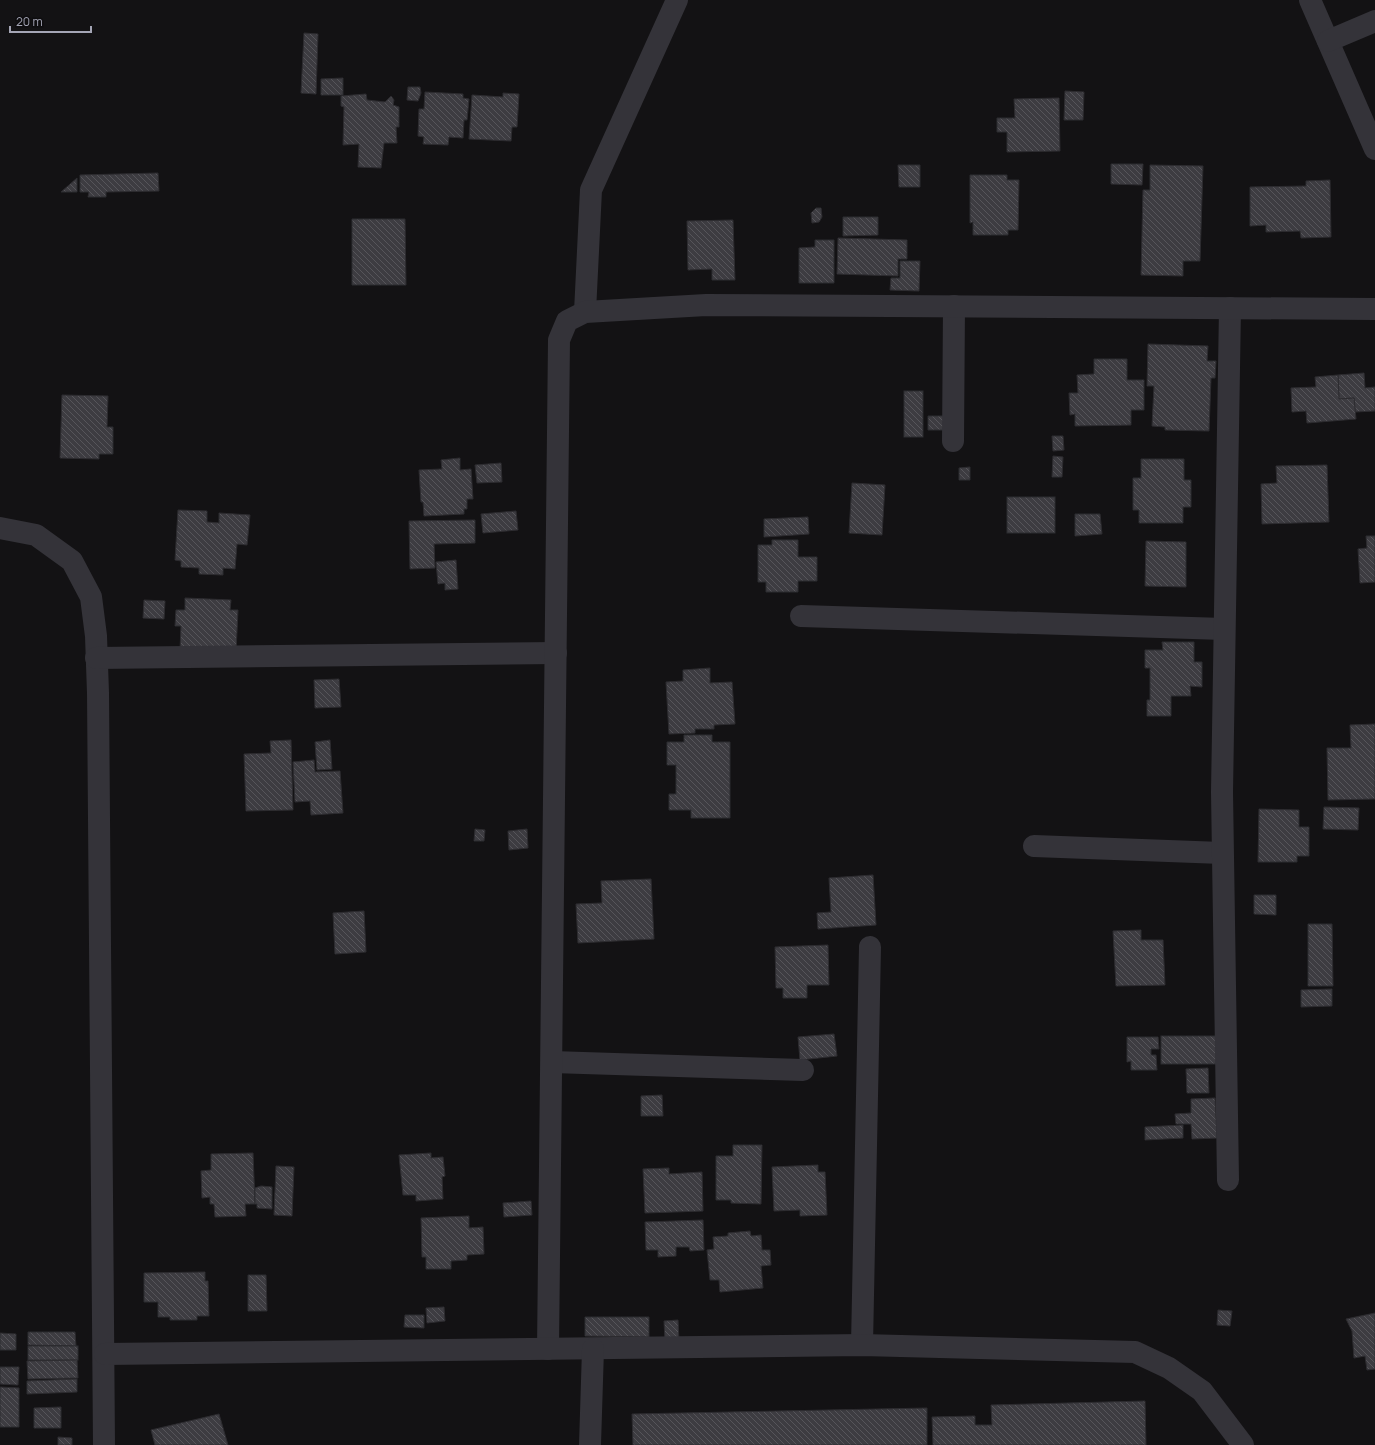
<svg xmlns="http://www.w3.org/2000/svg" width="1375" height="1445" viewBox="0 0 1375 1445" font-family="Manrope,sans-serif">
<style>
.building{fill:url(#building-back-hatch);stroke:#2d2c30}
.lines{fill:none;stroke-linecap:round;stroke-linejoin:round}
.minor{stroke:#343339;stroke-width:22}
</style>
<defs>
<pattern id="building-back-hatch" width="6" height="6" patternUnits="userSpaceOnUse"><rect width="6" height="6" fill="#3d3c41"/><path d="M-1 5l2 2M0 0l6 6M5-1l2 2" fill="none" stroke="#56555a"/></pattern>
</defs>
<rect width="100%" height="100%" fill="#131214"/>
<g class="building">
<polygon points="304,33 318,34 316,94 301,93"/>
<polygon points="343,78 343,95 321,95 321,79"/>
<polygon points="408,87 420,87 421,93 418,101 407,100"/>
<polygon points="1065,91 1084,92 1083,120 1064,120"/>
<polygon points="425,92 463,94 463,98 469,99 467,120 464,120 463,138 449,137 448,145 423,144 424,137 418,136 419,109 424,109"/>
<polygon points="503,93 519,94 517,127 512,127 511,141 469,139 472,95 503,97"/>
<polygon points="366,94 367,100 385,102 391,96 394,100 393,105 399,107 399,127 396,127 397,143 384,143 381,168 358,167 359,144 343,145 344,107 341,106 341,96"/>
<polygon points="1059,98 1060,151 1007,152 1007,132 997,132 997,118 1015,118 1014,99"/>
<polygon points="1111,164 1143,164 1142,185 1111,184"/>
<polygon points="898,165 920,165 920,187 899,187"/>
<polygon points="1150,165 1203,166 1200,261 1183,261 1183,276 1141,275 1143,190 1150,190"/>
<polygon points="158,173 159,191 106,192 106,197 88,197 89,192 80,192 80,175"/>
<polygon points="970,175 1007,175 1007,180 1019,180 1018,230 1008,230 1008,235 973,235 973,222 970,223"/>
<polygon points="77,178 77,192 61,192"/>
<polygon points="1330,180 1331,237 1301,238 1300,231 1266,232 1266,225 1250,226 1250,187 1306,186 1306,181"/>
<polygon points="816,208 821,208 822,217 819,222 812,223 811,213"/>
<polygon points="843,217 878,217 878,235 843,236"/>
<polygon points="352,219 405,219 406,285 352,285"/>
<polygon points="733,220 735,280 712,280 712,269 688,270 687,221"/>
<polygon points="838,238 907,240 907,259 898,259 898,276 837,274"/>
<polygon points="815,240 834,240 834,283 799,283 799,248 815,247"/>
<polygon points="900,261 920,261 919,291 890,290 891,278 900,278"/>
<polygon points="1148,344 1208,346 1207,361 1216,361 1215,378 1211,378 1209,431 1165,430 1165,427 1152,426 1154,386 1147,386"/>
<polygon points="1094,359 1127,359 1127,380 1144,380 1144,410 1131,410 1131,425 1075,426 1075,414 1070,415 1069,393 1078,393 1077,375 1094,374"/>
<polygon points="1364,373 1365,388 1375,387 1375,411 1355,412 1354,398 1339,399 1338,375"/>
<polygon points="1338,375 1339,399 1354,398 1356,419 1307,423 1306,411 1292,412 1291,388 1316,387 1315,377"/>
<rect x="904" y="391" width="19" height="46"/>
<polygon points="62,395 108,396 107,427 113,427 113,454 99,454 99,459 60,458"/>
<polygon points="928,416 947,416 946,430 928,430"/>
<polygon points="1052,436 1063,436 1064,450 1053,451"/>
<polygon points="1053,456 1063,457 1062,477 1052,477"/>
<polygon points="460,458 460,470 471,469 473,499 467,499 467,509 464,509 464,514 424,516 423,502 421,502 419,470 442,469 441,460"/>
<polygon points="1141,459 1184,459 1184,480 1191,480 1191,507 1183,507 1183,523 1139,523 1139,510 1133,510 1133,478 1141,478"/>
<polygon points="501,463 502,482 477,483 475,465"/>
<polygon points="1327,465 1329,522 1262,524 1261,484 1277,483 1276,466"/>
<polygon points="970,467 970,480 959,480 959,468"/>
<polygon points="852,483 885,485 882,535 849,533"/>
<rect x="1007" y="497" width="48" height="36"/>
<polygon points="178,510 207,511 207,522 219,523 219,513 250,515 247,545 237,544 235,569 223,568 223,575 199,574 199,568 181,567 181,561 175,560"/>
<polygon points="516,511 518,530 483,533 481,514"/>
<polygon points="1075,514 1100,514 1102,534 1075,536"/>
<polygon points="808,517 809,534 764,537 764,519"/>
<polygon points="475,520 475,543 434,544 435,568 410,569 409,521"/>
<polygon points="1366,536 1375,536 1375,582 1360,583 1358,549 1367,548"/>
<polygon points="772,540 798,540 798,557 817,557 817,581 798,581 798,592 766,592 766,582 758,582 758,545 772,545"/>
<polygon points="1146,541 1186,542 1186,587 1145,586"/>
<polygon points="456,560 458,589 445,590 445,583 438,584 436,562"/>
<polygon points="185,598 231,600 230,610 238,610 236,652 180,650 181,626 175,626 176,610 185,610"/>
<polygon points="144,600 165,601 164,619 143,618"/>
<polygon points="1162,642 1194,642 1194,662 1202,662 1202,687 1190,686 1191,696 1171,696 1171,716 1147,716 1147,700 1150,700 1150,668 1145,668 1145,650 1163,650"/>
<polygon points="710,668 710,683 732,682 735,724 714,725 714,729 695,729 695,733 669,734 666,682 683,681 683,670"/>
<polygon points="339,679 341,707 315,708 314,680"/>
<polygon points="1375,724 1375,799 1328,800 1327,748 1351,748 1350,725"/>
<polygon points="684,735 712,735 712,742 730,742 730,818 691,818 691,810 669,810 669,794 676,794 676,765 667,765 667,742 684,742"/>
<polygon points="291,740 293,810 246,811 244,754 271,753 270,741"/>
<polygon points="330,740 332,769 317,770 315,742"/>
<polygon points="314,760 315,772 340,771 343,813 311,815 310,801 295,802 293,762"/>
<polygon points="1324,807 1359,808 1358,830 1323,829"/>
<polygon points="1259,809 1299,810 1299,827 1309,827 1309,856 1297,856 1297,862 1258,862"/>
<polygon points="475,829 485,830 484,841 474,841"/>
<polygon points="527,829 528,848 509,850 508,831"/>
<polygon points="873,875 876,925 818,929 817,913 831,912 829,878"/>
<polygon points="651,879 654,939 578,943 576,904 602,903 601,881"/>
<polygon points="1254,895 1276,895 1276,915 1254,914"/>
<polygon points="364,911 366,952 335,954 333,913"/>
<polygon points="1308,924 1332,924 1333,986 1308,986"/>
<polygon points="1141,930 1141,940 1163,940 1165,985 1116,986 1113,931"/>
<polygon points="828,945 829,985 807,985 807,998 783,998 783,988 776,988 775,947"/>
<polygon points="1332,989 1332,1006 1301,1007 1301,990"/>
<polygon points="834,1034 837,1056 800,1060 798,1037"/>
<rect x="1161" y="1036" width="57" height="28"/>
<polygon points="1127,1037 1158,1037 1159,1049 1151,1049 1151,1055 1156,1055 1157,1070 1131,1070 1131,1061 1127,1062"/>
<polygon points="1208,1068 1209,1093 1187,1093 1186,1069"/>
<polygon points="662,1095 663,1116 641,1116 641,1096"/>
<polygon points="1215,1098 1217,1138 1192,1139 1191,1124 1176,1124 1175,1114 1191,1113 1191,1099"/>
<polygon points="1183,1125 1183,1138 1145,1140 1145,1127"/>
<polygon points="733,1145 762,1145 761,1204 731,1203 731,1200 716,1200 716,1156 733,1156"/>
<polygon points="253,1153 255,1204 245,1204 246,1216 215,1217 214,1204 210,1204 210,1197 202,1198 201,1171 211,1170 211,1154"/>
<polygon points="431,1153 431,1158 443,1157 445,1176 442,1177 443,1199 416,1201 416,1195 403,1195 399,1155"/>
<polygon points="818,1165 818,1172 825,1172 827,1215 800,1216 800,1210 774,1211 772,1167"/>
<polygon points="276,1166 294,1167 292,1216 274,1215"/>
<polygon points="669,1168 669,1174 702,1172 703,1211 645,1213 643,1169"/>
<polygon points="261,1186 272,1187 272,1209 257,1208 257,1204 255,1204 255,1188"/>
<polygon points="531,1201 532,1215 504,1217 503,1203"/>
<polygon points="469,1216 469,1228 483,1227 484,1254 467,1255 467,1260 451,1261 451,1269 426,1269 426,1257 422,1257 421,1218"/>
<polygon points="703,1220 704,1250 690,1251 689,1247 676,1247 676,1256 658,1257 658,1250 646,1250 645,1222"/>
<polygon points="750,1231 751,1236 761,1235 762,1250 770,1250 771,1265 761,1266 763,1288 720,1292 719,1280 710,1280 707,1250 714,1249 713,1237 728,1236 728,1233"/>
<polygon points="205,1272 205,1281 208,1281 209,1316 197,1316 197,1320 170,1320 170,1317 158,1317 158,1302 144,1302 144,1273"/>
<polygon points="248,1275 266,1275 267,1311 248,1311"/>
<polygon points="444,1307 445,1321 427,1323 426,1308"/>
<polygon points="1218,1310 1232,1311 1230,1326 1217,1325"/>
<polygon points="1375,1313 1375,1369 1367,1370 1365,1356 1354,1358 1352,1331 1346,1319"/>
<polygon points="405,1315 424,1315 424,1328 404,1327"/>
<polygon points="585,1317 649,1317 649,1337 585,1336"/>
<polygon points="678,1320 679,1341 665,1341 664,1321"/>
<polygon points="28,1332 75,1332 76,1346 28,1345"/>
<polygon points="0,1333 16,1334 16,1350 0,1350"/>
<rect x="28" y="1346" width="50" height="14"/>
<polygon points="77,1360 78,1378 28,1379 27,1361"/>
<polygon points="0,1367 19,1367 18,1385 0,1384"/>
<polygon points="77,1379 77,1392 27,1394 27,1381"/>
<polygon points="0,1387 19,1388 19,1427 0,1427"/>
<polygon points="1145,1401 1146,1445 933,1445 932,1417 975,1416 975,1425 992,1425 991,1405"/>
<polygon points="61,1407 61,1428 34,1428 34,1408"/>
<polygon points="927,1408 927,1445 633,1445 632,1414"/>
<polygon points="219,1414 228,1445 155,1445 151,1430"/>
<polygon points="58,1437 72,1438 72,1445 58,1445"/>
</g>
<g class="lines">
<g class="minor">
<polyline points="1310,0 1375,149"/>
<polyline points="1328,41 1375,21"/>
<polyline points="585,312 591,190 677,0"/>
<polyline points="953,441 954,306"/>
<polyline points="0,528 36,535 72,561 91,597 96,636 98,693 104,1445"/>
<polyline points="801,616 1224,629"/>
<polyline points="96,658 556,653"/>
<polyline points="1034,846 1222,853"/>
<polyline points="552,1062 803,1070"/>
<polyline points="1228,1180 1222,792 1230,308"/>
<polyline points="862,1345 870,947"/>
<polyline points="548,1349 559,340 567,321 585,312 706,305 1375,309"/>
<polyline points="105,1354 862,1345 1135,1352 1169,1368 1202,1391 1243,1445"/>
<polyline points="590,1445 593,1349"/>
</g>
</g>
<path d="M10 26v6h81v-6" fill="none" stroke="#a4a5b5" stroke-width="2"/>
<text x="16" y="26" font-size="12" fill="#a4a5b5" stroke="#0e0d0f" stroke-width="3" paint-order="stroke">20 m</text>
</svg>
